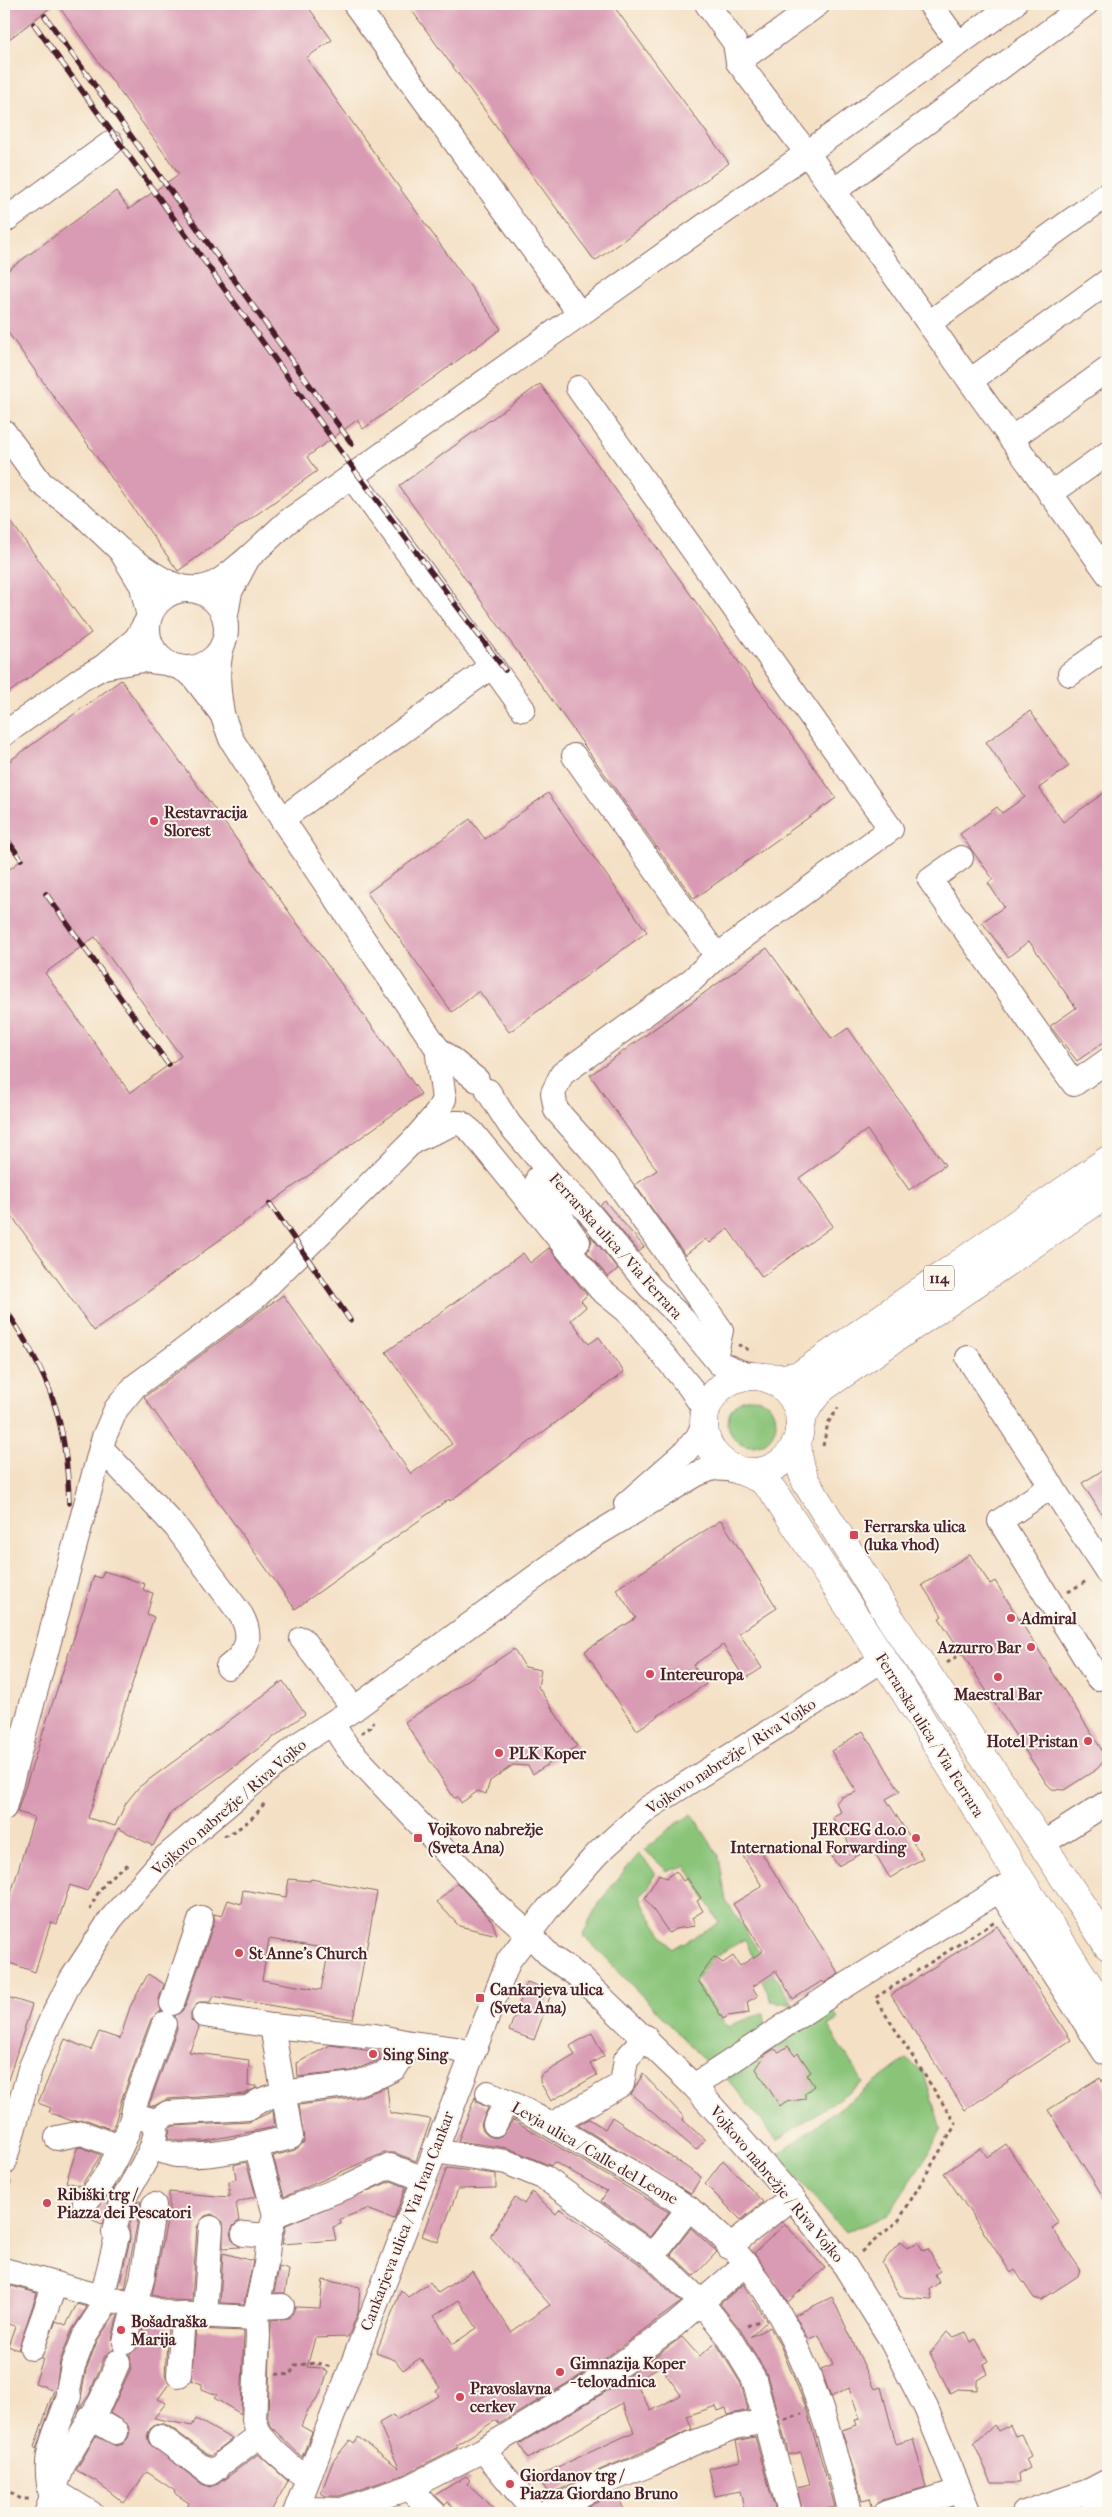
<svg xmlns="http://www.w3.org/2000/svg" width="1112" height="2517" viewBox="0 0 1112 2517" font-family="'IM FELL French Canon',serif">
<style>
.green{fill:#89c479;stroke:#6a7252}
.building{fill:#d99bb3;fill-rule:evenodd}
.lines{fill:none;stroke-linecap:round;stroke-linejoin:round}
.minor-casing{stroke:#866361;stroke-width:26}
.major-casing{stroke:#866361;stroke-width:29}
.path{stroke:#866361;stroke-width:3;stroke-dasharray:4 4;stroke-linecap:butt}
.minor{stroke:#fff;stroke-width:24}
.major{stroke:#fff;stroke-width:28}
.rail-casing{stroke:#4a1f2b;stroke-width:5.5}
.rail{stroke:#fbf7ec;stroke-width:4;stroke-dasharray:11;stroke-linecap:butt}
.poi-dot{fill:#d1495b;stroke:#fbf7ec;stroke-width:2}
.labels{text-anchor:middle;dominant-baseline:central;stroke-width:4;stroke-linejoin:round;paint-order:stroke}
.shield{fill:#fbf7ec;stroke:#7f6065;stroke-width:1}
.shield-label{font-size:15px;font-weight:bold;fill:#4a1f2b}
.poi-label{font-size:16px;font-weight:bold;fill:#4a1f2b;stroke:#fbf7ec;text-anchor:start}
.street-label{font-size:16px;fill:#4a1f2b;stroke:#fbf7ec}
</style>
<rect width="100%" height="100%" fill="#fbf7ec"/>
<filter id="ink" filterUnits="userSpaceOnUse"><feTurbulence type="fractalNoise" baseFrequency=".02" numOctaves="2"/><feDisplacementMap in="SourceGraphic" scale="10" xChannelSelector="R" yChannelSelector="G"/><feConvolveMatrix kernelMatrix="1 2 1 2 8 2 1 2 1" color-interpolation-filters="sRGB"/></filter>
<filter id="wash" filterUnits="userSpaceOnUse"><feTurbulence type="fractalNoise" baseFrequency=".0096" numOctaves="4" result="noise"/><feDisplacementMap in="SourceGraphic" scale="20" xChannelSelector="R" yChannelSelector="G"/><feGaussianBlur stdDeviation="1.12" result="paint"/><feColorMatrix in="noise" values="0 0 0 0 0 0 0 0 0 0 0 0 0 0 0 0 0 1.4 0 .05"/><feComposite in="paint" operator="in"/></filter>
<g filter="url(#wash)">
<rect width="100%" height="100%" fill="#f4e0c5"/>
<g class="green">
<circle cx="752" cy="1422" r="24"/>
<path d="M692,1814L719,1856L726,1901L794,2005L771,2001L745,1939L712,1958L695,1982L727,2026L764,2013L766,2028L707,2063L584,1936C590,1908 620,1876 639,1854L655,1872L649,1887L640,1896L646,1910L672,1949L719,1923L686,1866L667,1871L645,1850L670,1828Z"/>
<polygon points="828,2005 839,2019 828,2026 863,2082 777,2140 724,2075"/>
<polygon points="906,2059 924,2073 941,2130 926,2158 888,2215 845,2233 777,2155"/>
</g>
<g id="blocks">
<g class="building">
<polygon points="4,4 55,4 4,43"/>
<polygon points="57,4 306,4 332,40 306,58 501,329 363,429 357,420 307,457 317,471 178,571 4,327 4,273 116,191 129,209 179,174"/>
<polygon points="407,4 612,4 729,163 595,261"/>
<polygon points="540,384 836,798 694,899 399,486"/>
<polygon points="4,512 91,633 4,696"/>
<path d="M121,680L421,1094L94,1331L4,1205V873L23,859L4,833V765ZM95,937L181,1056L130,1093L45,973Z"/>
<polygon points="1030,711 1069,766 1039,788 1063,822 1108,790 1108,1039 1077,1061 1050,1026 1076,1008 1029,941 1008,957 982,922 1004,907 988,883 993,879 960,834 997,807 1002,813 1025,797 986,742"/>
<polygon points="548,793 647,932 509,1032 479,991 452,1012 367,893 470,819 485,839"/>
<polygon points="767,948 832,1039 848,1028 945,1165 909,1190 867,1130 799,1178 833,1226 762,1277 728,1229 710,1243 706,1239 685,1255 635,1185 657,1170 590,1075"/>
<polygon points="605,1201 644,1247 639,1252 600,1205"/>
<polygon points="590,1235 618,1269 608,1277 587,1252 592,1241"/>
<polygon points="549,1248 587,1295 581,1301 586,1307 571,1320 589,1344 599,1337 624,1372 450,1501 449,1499 295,1609 144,1397 283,1295 411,1474 452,1444 386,1352 523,1253 530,1263"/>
<polygon points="1108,1467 1108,1524 1082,1483"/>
<polygon points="721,1520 777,1608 739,1633 762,1668 745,1679 723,1645 693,1665 706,1684 637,1730 585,1651 636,1618 616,1589"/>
<polygon points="970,1554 990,1584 995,1581 1105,1755 1103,1762 1097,1769 1064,1790 1052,1789 1047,1784 939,1618 942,1616 922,1585"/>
<polygon points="104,1571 145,1584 143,1590 153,1593 147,1614 154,1617 88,1818 115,1826 126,1803 139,1787 283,1681 305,1714 171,1813 153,1846 118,1828 87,1891 70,1885 57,1924 51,1922 35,1972 4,1961 4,1906 7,1907 34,1817 17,1812 94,1576 101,1578"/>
<polygon points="514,1649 525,1667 541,1670 538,1687 577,1746 533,1774 528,1766 513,1765 490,1781 486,1794 478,1791 461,1803 458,1797 454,1798 405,1722"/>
<polygon points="863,1731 900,1791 886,1799 923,1858 890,1878 872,1848 838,1866 830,1854 849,1843 832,1817 841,1812 836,1803 841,1797 857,1792 831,1751"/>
<polygon points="756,1844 839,1974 824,1983 822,1981 793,1999 776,1971 752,1987 758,1996 747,2002 749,2013 728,2016 723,2019 698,1980 714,1957 723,1963 733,1956 740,1966 763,1951 733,1904 762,1886 741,1853"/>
<polygon points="676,1871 683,1881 687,1878 701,1898 697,1901 703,1911 692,1918 695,1926 675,1929 669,1933 645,1898 659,1874 666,1878"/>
<path d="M289,1879L310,1881L311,1879L377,1892L353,2019L213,1996L210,2002H199L191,2012V2020L199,2028L189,2052L249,2060L248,2086H256V2088L244,2094L167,2099L154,2106L149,2105L177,2029L175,2016L185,2007L214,1922V1914L222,1916L228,1900L241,1904L243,1890L286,1897ZM269,1939L329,1949L321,1990L262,1980Z"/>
<polygon points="457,1883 492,1921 497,1935 459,1926 437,1902"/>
<polygon points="997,1926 1071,2040 965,2110 891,1995"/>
<polygon points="148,1974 164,1984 159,1999 161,2011 151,2019 122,2098 113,2130 87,2120 72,2121 49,2112 51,2108 38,2103 65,2039 91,2050 99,2032 120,2039 130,2007"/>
<polygon points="527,1982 552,1991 534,2040 509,2031"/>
<polygon points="4,1996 32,2005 7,2083 4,2083"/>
<polygon points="592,2033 604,2056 590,2064 597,2075 551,2101 540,2082 540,2076 575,2055 570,2046"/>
<polygon points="330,2045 379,2052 380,2060 351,2071 298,2077 297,2063"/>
<polygon points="788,2046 795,2056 798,2053 811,2072 807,2075 814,2086 805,2093 805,2099 785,2102 780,2106 756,2069 765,2055 774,2049 779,2052"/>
<polygon points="643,2074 684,2117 683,2120 705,2140 696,2150 631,2094"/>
<polygon points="1100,2078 1108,2091 1108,2204 1048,2110"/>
<polygon points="387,2087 390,2113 431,2119 416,2161 395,2153 384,2153 284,2197 273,2156 295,2150 304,2142 299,2105 356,2098"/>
<polygon points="475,2097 477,2102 488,2108 481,2124 483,2131 488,2136 495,2138 503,2135 513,2120 669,2212 650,2237 601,2201 607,2191 554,2162 551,2166 508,2148 458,2141"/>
<polygon points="273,2111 275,2127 205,2141 178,2141 168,2138 170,2129 173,2126 249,2122"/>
<polygon points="612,2117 701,2177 691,2194 578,2125 589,2119 605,2129"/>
<polygon points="1006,2144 1059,2223 1052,2228 1080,2269 1078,2276 1041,2300 1034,2298 1015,2270 1011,2273 944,2173 981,2148 987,2157"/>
<polygon points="81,2147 101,2155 81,2186 66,2182 77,2148"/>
<polygon points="723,2160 763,2202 741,2220 705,2184"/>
<polygon points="246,2162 256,2196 236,2203 239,2221 233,2226 230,2233 232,2240 240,2247 223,2248 223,2222 212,2214 205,2216 197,2227 192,2301 173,2300 152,2295 169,2211 169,2192 229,2197 229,2181 236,2179 234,2165"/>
<polygon points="447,2168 496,2174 496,2188 458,2189 438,2242 422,2236"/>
<polygon points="391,2181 406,2187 394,2219 367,2209 340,2219 341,2224 333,2227 336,2240 282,2244 286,2225"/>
<polygon points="115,2185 102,2224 86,2217 95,2211"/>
<path d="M532,2192L556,2214L560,2209L644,2267L681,2302L591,2369L499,2424L496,2420L456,2445L458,2447L403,2475L340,2496H326L321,2493L333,2461L350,2440L354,2443L358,2437L399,2468L379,2423L393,2415L396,2420L439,2396L436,2391L440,2388L420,2358L403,2370L395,2360L376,2353L401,2290L408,2297L430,2282L438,2293L472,2271L511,2332L550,2305L490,2236L515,2197L524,2204ZM459,2300L477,2328L453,2344L434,2316Z"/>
<polygon points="138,2201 141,2202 125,2289 119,2287 130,2239 129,2227"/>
<polygon points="785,2224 825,2268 788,2302 754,2253"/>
<polygon points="691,2228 717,2252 694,2276 671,2254"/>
<polygon points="900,2242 907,2248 918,2242 923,2251 928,2249 940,2271 935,2274 939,2283 930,2289 932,2299 900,2297 882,2263"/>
<polygon points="223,2253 253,2261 244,2304 220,2303"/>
<polygon points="279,2267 289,2270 285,2293 274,2293"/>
<polygon points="323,2280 360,2287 358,2313 348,2337 315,2338 307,2367 321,2368 328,2372 320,2394 308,2410 301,2426 312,2432 302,2457 272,2428 268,2418 271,2320 289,2318 295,2307 320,2308"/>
<polygon points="743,2284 767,2321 750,2337 770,2327 781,2347 805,2405 835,2507 803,2513 797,2487 810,2484 801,2452 789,2455 766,2372 740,2329 720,2304"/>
<polygon points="11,2286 37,2293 18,2350 8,2346 15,2326 4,2323 4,2308"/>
<polygon points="832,2297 875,2389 881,2387 896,2444 913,2439 926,2487 882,2500 873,2509 870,2498 862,2500 842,2430 857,2425 855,2420 860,2419 849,2388 831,2397 821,2370 833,2365 819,2335 808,2339 795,2315"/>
<polygon points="77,2304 87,2307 72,2330 60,2361 55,2395 36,2449 34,2447 54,2390 35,2383 43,2359 41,2358 56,2321 66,2325"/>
<polygon points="115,2314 118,2315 112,2339 114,2349 105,2356 89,2395 79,2409 86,2370 97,2341"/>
<polygon points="145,2322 168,2327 165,2374 169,2384 158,2399 166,2403 154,2418 192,2426 196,2419 232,2439 210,2456 169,2426 162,2423 155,2425 150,2429 147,2436 149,2443 202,2484 209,2487 218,2484 258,2454 288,2481 270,2513 183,2513 189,2503 174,2493 175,2491 147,2472 124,2503 96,2481 76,2470 96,2436 116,2446 123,2444 128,2438 130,2432 128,2425 110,2413 131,2368 130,2355 138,2346"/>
<polygon points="196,2329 244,2331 241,2414 214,2398 217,2395 202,2389 202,2384 191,2380"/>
<polygon points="947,2332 954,2337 966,2332 971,2342 976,2339 988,2361 983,2364 987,2374 977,2380 977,2390 957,2389 950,2393 930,2353"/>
<path d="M682,2337L699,2356L716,2343L741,2384L748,2410L728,2415L726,2408L718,2411L716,2406L687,2416L692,2429L645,2451L602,2469L549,2495L538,2476L634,2432L622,2403L528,2459L519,2444L607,2391ZM660,2366L681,2395L651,2411L635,2382Z"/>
<polygon points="994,2425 998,2431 1010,2425 1015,2436 1021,2434 1031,2456 1026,2459 1030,2468 1019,2474 1020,2483 992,2483 974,2444"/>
<polygon points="755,2437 776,2513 745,2513 740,2491 715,2496 709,2468 740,2461 736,2441"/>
<polygon points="466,2476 470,2480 467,2484 498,2513 460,2513 448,2502 445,2505 435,2495"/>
<polygon points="618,2492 623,2509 620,2510 621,2513 575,2513"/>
</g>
</g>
</g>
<g filter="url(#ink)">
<use href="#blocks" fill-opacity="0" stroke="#866361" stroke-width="1"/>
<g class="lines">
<defs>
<g id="minor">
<polyline points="355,4 580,314"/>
<polyline points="707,4 735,43 738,62 807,153 1108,574"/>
<polyline points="930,4 959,44"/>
<polyline points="738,62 818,4"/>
<polyline points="834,191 1086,4"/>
<polyline points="4,221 111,143"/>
<polyline points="929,323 1108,194"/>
<polyline points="970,381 1108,281"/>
<polyline points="578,388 891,829 717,956"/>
<polyline points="4,432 41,483 82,514 120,550"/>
<polyline points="1011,439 1108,369"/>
<polyline points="1050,494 1108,453"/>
<polyline points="248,558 287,522 807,153 1014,4"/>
<circle cx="187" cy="629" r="39"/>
<path d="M166,663L143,660L103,667L136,639L149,617L142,586L120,550C148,570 181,602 217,582C228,576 238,566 248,558L230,592L225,620"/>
<polyline points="492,666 523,709"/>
<path d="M179,667L192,675L222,714C218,689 216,670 222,646"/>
<polyline points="1070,674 1108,647"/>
<polyline points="222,714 231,739 282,819 437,1048"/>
<polyline points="4,734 83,678 103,667"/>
<polyline points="574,756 717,956 692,980 562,1074 553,1093 556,1110 604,1164 721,1330 715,1358"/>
<polyline points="282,819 492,666 351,476"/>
<polyline points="961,858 930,880 1074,1084 1108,1060"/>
<polyline points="477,1080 437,1048 444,1099 437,1113 413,1141 455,1123 461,1123 472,1132 600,1289 627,1311 689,1386 702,1406 704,1423 698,1437 684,1453 626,1504"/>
<polyline points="488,1091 509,1124 560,1184 586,1209 650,1287 681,1317 719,1363 740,1372 763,1377"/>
<polyline points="538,1178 555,1199 562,1219 578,1242"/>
<polyline points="968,1358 1108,1573"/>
<path d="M101,1448L176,1527L241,1615C253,1636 248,1653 228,1667"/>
<polyline points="1052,1486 1000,1521 1098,1678 1108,1673"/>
<polyline points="302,1639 354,1709"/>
<polyline points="332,1724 348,1748 494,1903 529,1934 551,1957 581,1978 694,2086 792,2197 845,2266 890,2338 926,2408 969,2513"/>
<polyline points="4,1808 104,1437 116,1409 135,1386 257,1296 413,1141"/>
<polyline points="1042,1844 1108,1802"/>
<polyline points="999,1890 1105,2053 1108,2052"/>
<polyline points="172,2003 201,1918"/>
<polyline points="204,2015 272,2026 375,2036 410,2043"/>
<polyline points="694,2086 835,1992 1019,1878"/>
<path d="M488,2093C524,2107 557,2129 591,2149C635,2175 683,2199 720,2235C781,2296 815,2380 837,2462C841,2479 848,2496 850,2513"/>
<polyline points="134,2115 156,2121 168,2113 248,2108 259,2101 282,2093 354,2084 381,2075 395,2068 410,2043 455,2049 471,2054"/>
<path d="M156,2121C158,2150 135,2174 124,2199C119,2210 116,2221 114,2232L117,2236L102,2297L171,2314L256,2318"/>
<polyline points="495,2124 507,2101"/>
<polyline points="551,2125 622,2084 626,2059 646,2037"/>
<polyline points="57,2138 82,2133 120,2147"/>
<polyline points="256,2145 275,2215 269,2236 266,2264 257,2307 258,2336 254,2420 260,2435 274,2451 293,2468 308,2478"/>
<path d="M152,2147C160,2150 169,2154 177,2155C215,2158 255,2146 291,2137L272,2026"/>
<polyline points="435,2148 447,2153 506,2162 545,2178 653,2256 702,2303 728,2336 754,2379 790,2513"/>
<polyline points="4,2163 30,2069 51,2020 71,1980 111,1919 163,1859 302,1742 354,1709 582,1543 697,1474 713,1468 739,1470"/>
<path d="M85,2202C106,2182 132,2131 135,2103L164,2024"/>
<polyline points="275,2215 348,2186 390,2166 424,2179"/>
<polyline points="244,2234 269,2236"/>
<polyline points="660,2246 689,2208"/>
<polyline points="729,2247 792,2197"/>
<path d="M4,2270L102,2297L105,2304L85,2335L73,2366L68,2391L69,2396C56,2436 41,2452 51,2495"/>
<polyline points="257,2307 282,2306"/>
<polyline points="205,2315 211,2228"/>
<polyline points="125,2342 142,2279 154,2205"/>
<polyline points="32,2348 55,2284"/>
<polyline points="179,2375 183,2316"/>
<polyline points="90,2417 116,2432"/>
<polyline points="161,2437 210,2473 217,2468"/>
<polyline points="483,2450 535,2513"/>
<polyline points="225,2461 260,2435"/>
<polyline points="408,2488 434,2513"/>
<polyline points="1089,2491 1099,2513"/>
<polyline points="51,2495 63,2496 91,2513"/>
<polyline points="298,2506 310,2509 342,2510 408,2488 483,2450 599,2380 675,2325 744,2265"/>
<polyline points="46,2513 63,2465 101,2401 118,2362"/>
<polyline points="295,2513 509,1960 547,1910 598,1853 648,1808 884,1659"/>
<polyline points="545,2513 608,2481 651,2464 691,2444 735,2427 766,2421"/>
<polyline points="886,2513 959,2491"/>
<polyline points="1024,2513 1089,2491 1108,2481"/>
</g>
<g id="major">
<path d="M1108,1193L824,1387C796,1413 791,1447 806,1482L892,1621L1042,1844L1108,1946"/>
<circle cx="752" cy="1424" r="48"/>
<polyline points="763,1377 783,1378 800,1375 1108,1160"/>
<polyline points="739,1470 762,1480 773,1491 904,1691 1011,1865 1108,2015"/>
</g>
</defs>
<use href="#minor" class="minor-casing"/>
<use href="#major" class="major-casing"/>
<g class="path">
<polyline points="738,1346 740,1345 752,1352"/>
<polyline points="823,1446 828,1423 838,1408"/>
<polyline points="1068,1592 1088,1580"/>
<polyline points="1020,1620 1034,1612"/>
<polyline points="947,1663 962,1653"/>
<polyline points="361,1733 371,1727 374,1721"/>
<path d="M224,1836C239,1830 256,1817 265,1802"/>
<path d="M90,1910C97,1890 111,1873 130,1863"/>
<polyline points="4,2208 10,2181"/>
<polyline points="861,2252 899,2220 956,2124 875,1998 995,1921"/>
<polyline points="747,2326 759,2321"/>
<polyline points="276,2374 290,2375 295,2365 317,2363 331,2367"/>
<polyline points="785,2420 802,2414"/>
<polyline points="4,2488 21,2499 30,2499"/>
</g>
<use href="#minor" class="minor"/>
<use href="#major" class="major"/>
<defs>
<g id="rail">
<polyline points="45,16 352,444"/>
<polyline points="34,24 356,472 505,670"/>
<polyline points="4,835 21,859"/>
<polyline points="46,894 168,1064"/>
<polyline points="270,1204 350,1320"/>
<path d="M4,1307C50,1376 67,1420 69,1503"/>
</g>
</defs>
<use href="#rail" class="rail-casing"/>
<use href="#rail" class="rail"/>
</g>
</g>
<g class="poi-dot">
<circle cx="154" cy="821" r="5"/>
<rect x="849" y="1530" width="10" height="10" rx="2.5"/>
<circle cx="1011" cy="1618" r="5"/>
<circle cx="1031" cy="1647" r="5"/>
<circle cx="650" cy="1674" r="5"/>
<circle cx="998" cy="1677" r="5"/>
<circle cx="1088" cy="1741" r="5"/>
<circle cx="499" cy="1753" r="5"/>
<rect x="413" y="1833" width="10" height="10" rx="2.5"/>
<circle cx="916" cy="1838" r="5"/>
<circle cx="239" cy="1953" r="5"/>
<rect x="475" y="1993" width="10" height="10" rx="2.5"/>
<circle cx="373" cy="2054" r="5"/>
<circle cx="47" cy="2203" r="5"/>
<circle cx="121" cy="2330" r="5"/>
<circle cx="560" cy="2372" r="5"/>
<circle cx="460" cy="2397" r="5"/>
<circle cx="510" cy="2484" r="5"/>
</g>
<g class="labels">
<rect class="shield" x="924" y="1265.5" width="30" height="25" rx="4"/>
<g class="shield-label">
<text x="939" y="1278">114</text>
</g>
<g class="poi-label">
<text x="164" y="812">Restavracija<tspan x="164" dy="18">Slorest</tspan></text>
<text x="864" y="1526">Ferrarska ulica<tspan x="864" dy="18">(luka vhod)</tspan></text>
<text x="1021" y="1618">Admiral</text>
<text x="1021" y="1647" text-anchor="end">Azzurro Bar</text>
<text x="660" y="1674">Intereuropa</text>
<text x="998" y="1694" text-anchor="middle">Maestral Bar</text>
<text x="1078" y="1741" text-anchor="end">Hotel Pristan</text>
<text x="509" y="1753">PLK Koper</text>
<text x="428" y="1829">Vojkovo nabrežje<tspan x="428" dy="18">(Sveta Ana)</tspan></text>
<text x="906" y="1829" text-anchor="end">JERCEG d.o.o<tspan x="906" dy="18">International Forwarding</tspan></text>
<text x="249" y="1953">St Anne's Church</text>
<text x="490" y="1989">Cankarjeva ulica<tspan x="490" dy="18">(Sveta Ana)</tspan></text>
<text x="383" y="2054">Sing Sing</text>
<text x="57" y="2194">Ribiški trg /<tspan x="57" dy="18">Piazza dei Pescatori</tspan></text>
<text x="131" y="2321">Bošadraška<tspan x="131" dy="18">Marija</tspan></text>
<text x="570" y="2363">Gimnazija Koper<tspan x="570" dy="18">- telovadnica</tspan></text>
<text x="470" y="2388">Pravoslavna<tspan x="470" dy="18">cerkev</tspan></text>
<text x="520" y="2475">Giordanov trg /<tspan x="520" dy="18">Piazza Giordano Bruno</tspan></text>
</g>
<g class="street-label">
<text transform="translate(616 1246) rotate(48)">Ferrarska ulica / Via Ferrara</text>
<text transform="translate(930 1735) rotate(58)">Ferrarska ulica / Via Ferrara</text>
<text transform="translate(731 1756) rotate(-33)">Vojkovo nabrežje / Riva Vojko</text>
<text transform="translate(229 1807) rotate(-41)">Vojkovo nabrežje / Riva Vojko</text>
<text transform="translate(595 2153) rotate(30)">Levja ulica / Calle del Leone</text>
<text transform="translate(777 2184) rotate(50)">Vojkovo nabrežje / Riva Vojko</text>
<text transform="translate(407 2221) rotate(-69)">Cankarjeva ulica / Via Ivan Cankar</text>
</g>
</g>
<rect width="1112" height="2517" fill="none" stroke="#fbf7ec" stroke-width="20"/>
</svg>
